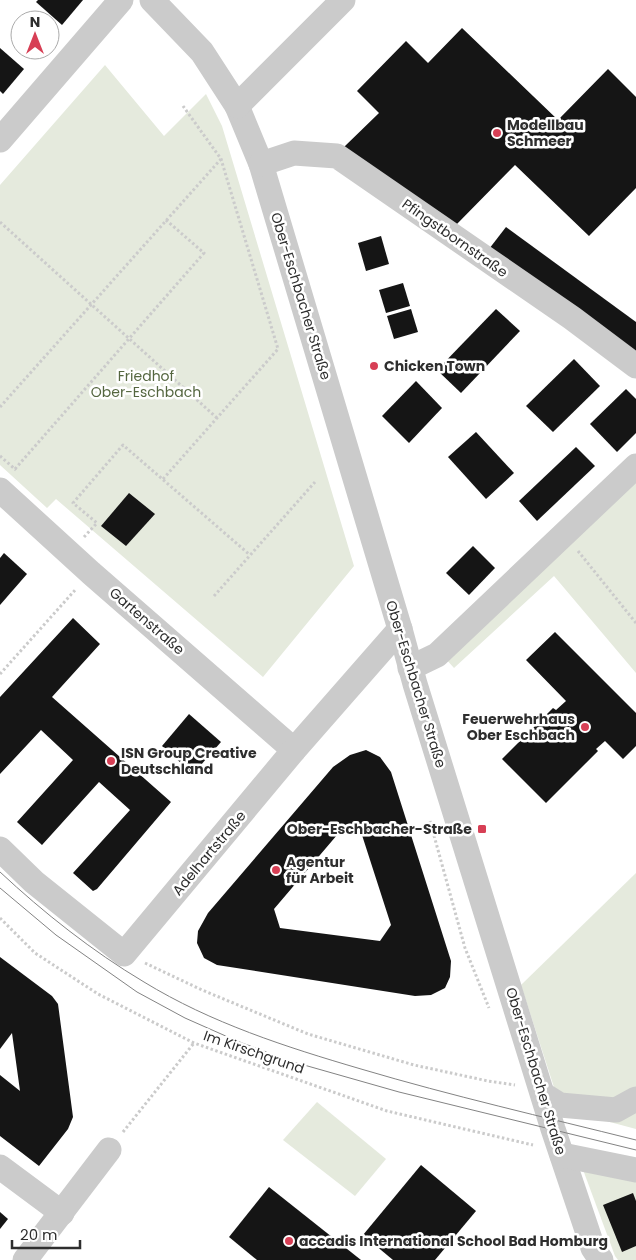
<svg xmlns="http://www.w3.org/2000/svg" width="636" height="1260" viewBox="0 0 636 1260" font-family="Poppins,sans-serif">
<style>
.green{fill:#e5eadd}
.building{fill:#151515;fill-rule:evenodd}
.lines{fill:none;stroke-linecap:round;stroke-linejoin:round}
.path{stroke:#cbcbcb;stroke-width:3;stroke-dasharray:2.5 2.5;stroke-linecap:butt}
.minor{stroke:#cbcbcb;stroke-width:25}
.tram{stroke:#838383;stroke-width:1}
.poi-dot{fill:#d73f55;stroke:#fff;stroke-width:2}
.labels{text-anchor:middle;dominant-baseline:central;stroke-width:5;stroke-linejoin:round;paint-order:stroke}
.poi-label{font-size:14px;font-weight:bold;fill:#2e2e2e;stroke:#fff;text-anchor:start}
.street-label{font-size:14px;fill:#2e2e2e;stroke:#fff}
.park-label{font-size:14px;fill:#54663f;stroke:#fff}
</style>
<rect width="100%" height="100%" fill="#fff"/>
<g class="green">
<polygon points="105,65 164,136 206,94 222,126 354,566 263,677 56,499 47,508 0,465 0,185"/>
<polygon points="636,475 636,673 554,576 454,668 445,658"/>
<polygon points="636,873 636,1129 561,1109 521,985"/>
<polygon points="317,1102 386,1159 355,1196 283,1140"/>
<polygon points="582,1167 636,1180 636,1260 618,1260 615,1256"/>
</g>
<g class="building">
<polygon points="38,0 83,0 62,25 36,2"/>
<polygon points="462,28 558,120 608,69 636,97 636,188 589,236 515,165 455,226 344,147 379,113 357,91 406,41 428,63"/>
<polygon points="0,48 24,69 3,94 0,91"/>
<polygon points="506,227 636,322 636,356 489,249"/>
<polygon points="381,236 389,264 366,271 358,243"/>
<polygon points="403,283 410,306 386,313 379,290"/>
<polygon points="411,309 418,332 394,339 387,316"/>
<polygon points="496,309 520,331 461,393 437,370"/>
<polygon points="574,359 600,386 553,432 526,406"/>
<polygon points="416,381 442,408 409,443 382,416"/>
<polygon points="626,389 636,399 636,433 617,452 590,424"/>
<polygon points="476,432 514,473 486,499 448,457"/>
<polygon points="576,447 595,466 537,521 519,501"/>
<polygon points="129,493 155,514 126,546 101,526"/>
<polygon points="473,546 495,568 469,595 446,573"/>
<polygon points="4,553 27,574 0,605 0,558"/>
<polygon points="73,618 100,644 52,697 171,802 97,889 93,891 73,873 130,810 99,782 42,845 17,822 73,760 41,730 0,774 0,697"/>
<polygon points="555,632 636,713 636,746 623,759 605,741 596,749 598,751 546,803 502,759 553,708 556,710 566,701 526,660"/>
<polygon points="189,714 221,742 193,774 162,746"/>
<path d="M366,750L380,757L391,772L451,961L450,977L445,988L431,995L415,996L217,965L204,958L197,943L198,931L208,913L333,767L350,755ZM343,828L361,832L391,925L380,941L280,928L274,909Z"/>
<polygon points="0,957 52,996 58,1004 73,1117 68,1129 39,1166 0,1136 0,1075 20,1091 12,1033 0,1049"/>
<polygon points="421,1165 476,1211 435,1260 393,1260 363,1235"/>
<polygon points="269,1187 361,1260 257,1260 229,1237"/>
<polygon points="633,1193 636,1201 636,1246 622,1252 603,1205"/>
<polygon points="0,1212 8,1219 0,1229"/>
</g>
<g class="lines">
<g class="path">
<polyline points="0,222 217,418"/>
<polyline points="0,407 221,159 183,106"/>
<polyline points="0,456 16,470"/>
<polyline points="15,469 204,253 166,220"/>
<polyline points="163,479 278,349 221,159"/>
<polyline points="84,537 97,523 73,503 123,445 250,555"/>
<polyline points="578,551 636,623"/>
<polyline points="214,596 315,482"/>
<polyline points="0,674 76,589"/>
<polyline points="430,821 465,948 489,1008"/>
<polyline points="0,918 35,953 98,994 194,1043 387,1111 533,1145"/>
<polyline points="145,963 202,990 308,1034 414,1065 488,1081 515,1085"/>
<polyline points="123,1132 194,1043"/>
</g>
<g class="minor">
<polyline points="152,0 202,52 237,106 261,164 400,629 415,684 553,1129 593,1248 601,1260"/>
<polyline points="237,106 343,0"/>
<polyline points="0,140 121,0"/>
<polyline points="261,164 294,153 337,156 572,318 636,366"/>
<polyline points="0,490 91,573 294,750"/>
<polyline points="410,668 437,655 636,466"/>
<polyline points="0,849 34,882 124,954 294,750 400,629"/>
<polyline points="544,1095 560,1105 616,1110 636,1099"/>
<polyline points="562,1155 636,1170"/>
<polyline points="0,1167 62,1213"/>
<polyline points="25,1260 109,1150"/>
</g>
<g class="tram">
<path d="M0,872C44,913 92,951 144,982C211,1023 286,1047 361,1069C452,1096 544,1117 636,1140"/>
<polyline points="0,888 56,935 137,992 185,1018 237,1041 290,1061 399,1092 636,1150"/>
</g>
</g>
<g class="poi-dot">
<circle cx="497" cy="133" r="5"/>
<circle cx="374" cy="366" r="5"/>
<circle cx="585" cy="727" r="5"/>
<circle cx="111" cy="761" r="5"/>
<rect x="477" y="824" width="10" height="10" rx="2.5"/>
<circle cx="276" cy="870" r="5"/>
<circle cx="289" cy="1241" r="5"/>
</g>
<g class="labels">
<g class="poi-label">
<text x="507" y="125">Modellbau<tspan x="507" dy="16">Schmeer</tspan></text>
<text x="384" y="366">Chicken Town</text>
<text x="575" y="719" text-anchor="end">Feuerwehrhaus<tspan x="575" dy="16">Ober Eschbach</tspan></text>
<text x="121" y="753">ISN Group Creative<tspan x="121" dy="16">Deutschland</tspan></text>
<text x="472" y="829" text-anchor="end">Ober-Eschbacher-Straße</text>
<text x="286" y="862">Agentur<tspan x="286" dy="16">für Arbeit</tspan></text>
<text x="299" y="1241">accadis International School Bad Homburg</text>
</g>
<g class="street-label">
<text transform="translate(455 238) rotate(35)">Pfingstbornstraße</text>
<text transform="translate(301 296) rotate(73)">Ober-Eschbacher Straße</text>
<text transform="translate(147 621) rotate(41)">Gartenstraße</text>
<text transform="translate(416 684) rotate(73)">Ober-Eschbacher Straße</text>
<text transform="translate(209 853) rotate(-50)">Adelhartstraße</text>
<text transform="translate(254 1052) rotate(19)">Im Kirschgrund</text>
<text transform="translate(536 1071) rotate(73)">Ober-Eschbacher Straße</text>
</g>
<g class="park-label">
<text x="146" y="376">Friedhof<tspan x="146" dy="16">Ober-Eschbach</tspan></text>
</g>
</g>
<g transform="translate(35 35)"><circle r="24" fill="#ffffff" stroke="#ababab"/>
<path d="M0-4L9 19L0 12L-9 19Z" fill="#d73f55"/>
<text y="-8" font-size="14" font-weight="bold" text-anchor="middle" fill="#2e2e2e">N</text>
</g>
<path d="M12 1240v8h68v-8" fill="none" stroke="#2e2e2e" stroke-width="2.5"/>
<text x="20" y="1240" font-size="15" fill="#2e2e2e" stroke="#ffffff" stroke-width="4" paint-order="stroke">20 m</text>
</svg>
